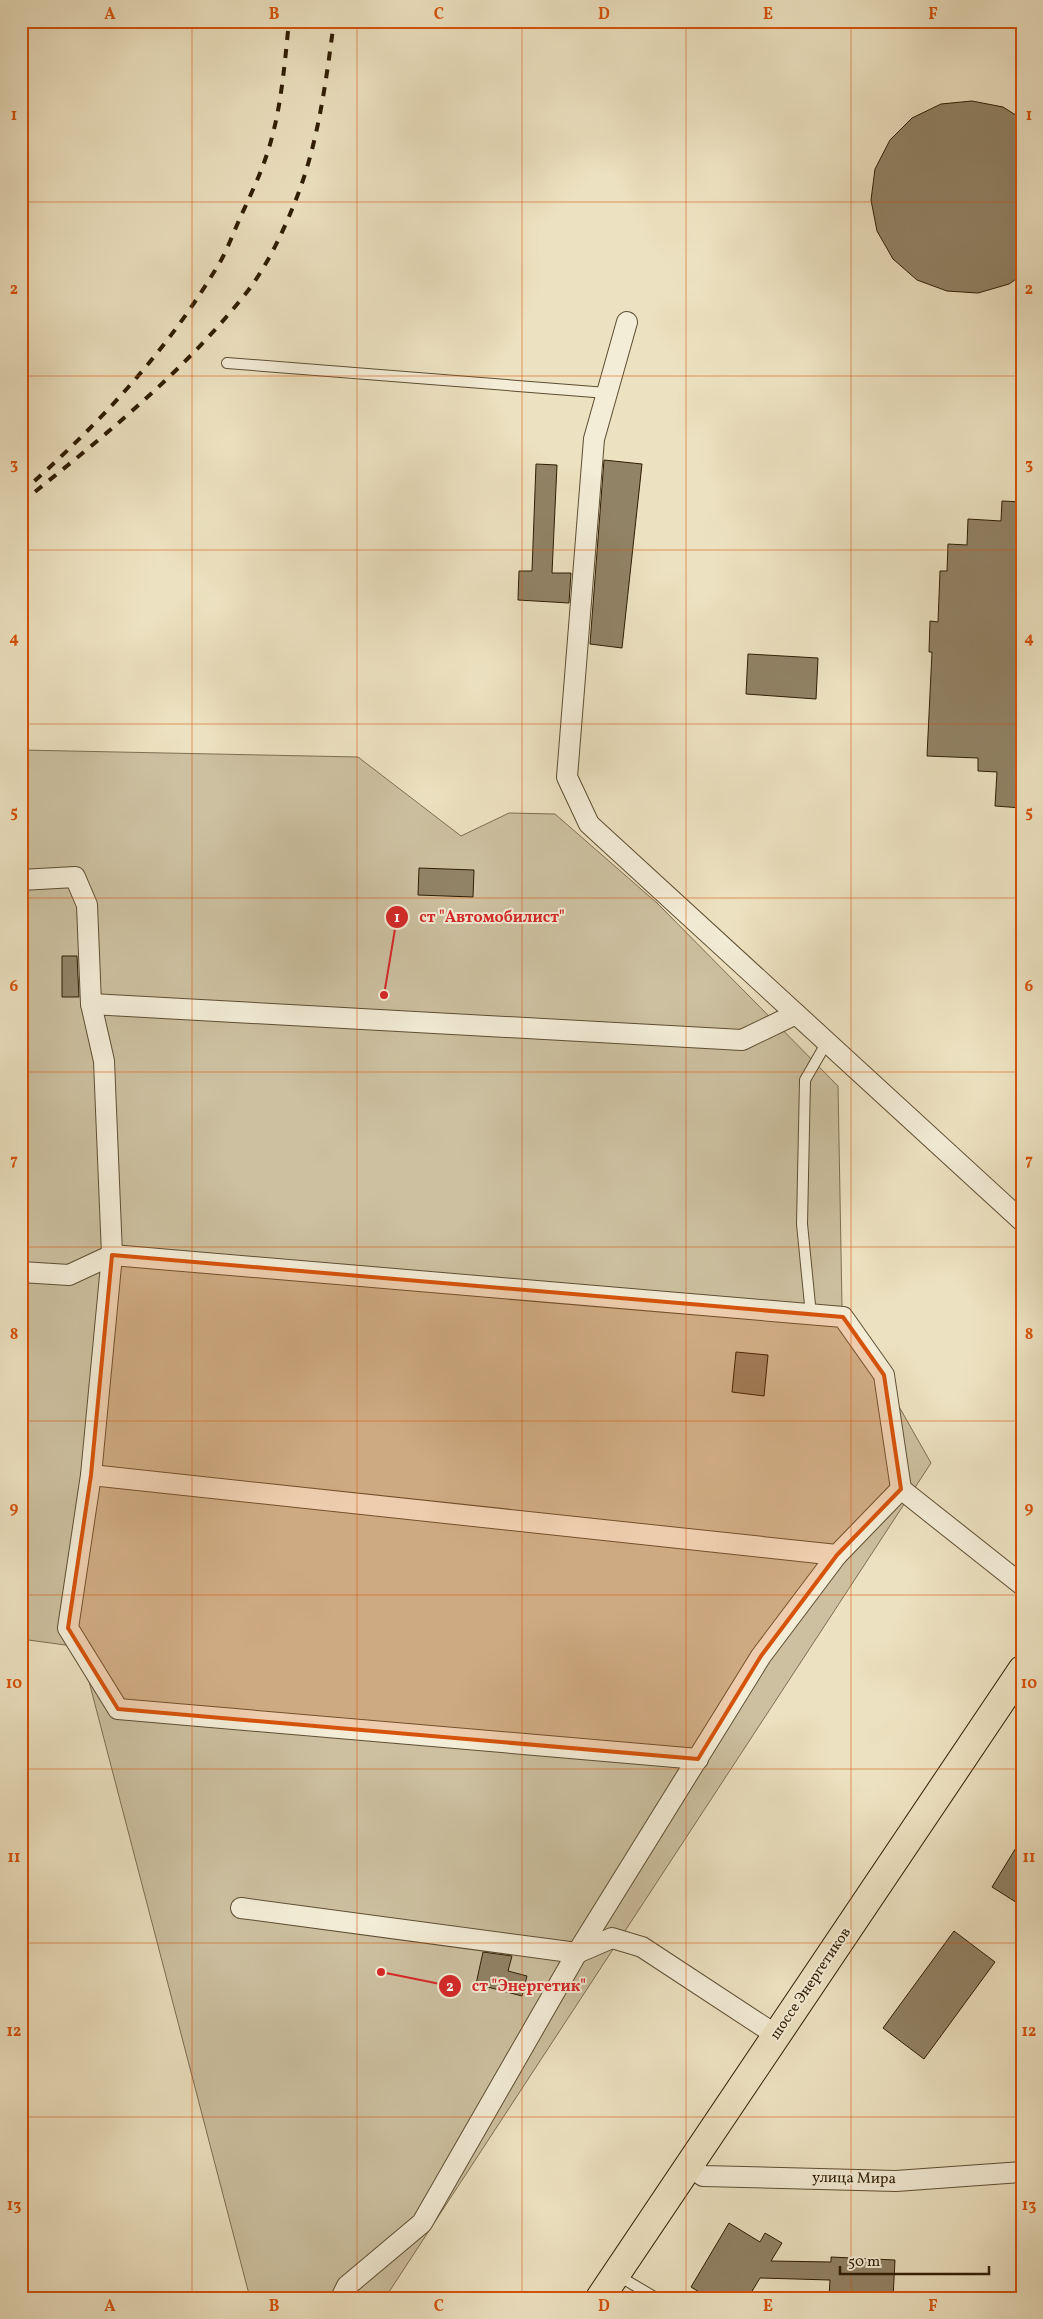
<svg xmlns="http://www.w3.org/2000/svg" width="1043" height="2319" viewBox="0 0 1043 2319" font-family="Vollkorn,serif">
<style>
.green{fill:#ccc0a0;stroke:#7e6e52}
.building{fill:#918366;stroke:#2f1d04}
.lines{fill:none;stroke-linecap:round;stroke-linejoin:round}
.service-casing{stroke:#5e4e33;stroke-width:12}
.minor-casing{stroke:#5e4e33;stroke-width:22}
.primary-casing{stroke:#2f1d04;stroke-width:30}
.service{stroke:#f3ecd6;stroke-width:10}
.minor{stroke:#f3ecd6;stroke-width:20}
.primary{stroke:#ece1c0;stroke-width:28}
.rail{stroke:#2f1d04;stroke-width:4;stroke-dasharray:9 9;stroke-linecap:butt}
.marked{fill:#d6530b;fill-opacity:0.2;stroke:#d6530b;stroke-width:4;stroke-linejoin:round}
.grid{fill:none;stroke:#d6530b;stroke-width:1;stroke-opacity:0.55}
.labels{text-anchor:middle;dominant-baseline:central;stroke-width:4;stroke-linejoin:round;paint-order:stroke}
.street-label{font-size:15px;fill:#2f1d04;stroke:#f3ecd6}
.leader{fill:none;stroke:#d62828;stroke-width:2}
.callout-dot{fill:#d62828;stroke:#f3ecd6;stroke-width:2}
.mark-label{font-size:15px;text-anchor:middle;font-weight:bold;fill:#fff}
.callout-label{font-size:16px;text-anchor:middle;font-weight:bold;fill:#d62828;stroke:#f3ecd6;stroke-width:4;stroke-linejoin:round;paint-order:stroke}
.neatline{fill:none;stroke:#d6530b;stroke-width:2}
.grid-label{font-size:16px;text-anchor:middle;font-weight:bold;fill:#d6530b}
</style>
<rect width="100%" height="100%" fill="#ece1c0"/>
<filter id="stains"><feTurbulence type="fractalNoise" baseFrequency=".004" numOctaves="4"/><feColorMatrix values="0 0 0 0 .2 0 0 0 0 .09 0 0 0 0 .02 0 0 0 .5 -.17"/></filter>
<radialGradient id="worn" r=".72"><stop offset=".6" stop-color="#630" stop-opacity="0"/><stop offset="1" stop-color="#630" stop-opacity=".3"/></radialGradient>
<polygon class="green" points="21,750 358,757 461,836 509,813 555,814 657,903 838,1086 842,1306 931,1463 385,2298 250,2298 80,1647 21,1639"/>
<g class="building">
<polygon points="972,101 1003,107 1022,119 1022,275 1009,284 978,293 947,291 917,280 893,259 877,231 871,200 875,169 890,140 912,118 941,104"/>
<polygon points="604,460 642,464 622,648 590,644"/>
<polygon points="536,464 557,465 552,573 571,573 569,603 518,600 519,571 532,571"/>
<polygon points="1002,501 1022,502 1022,808 995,806 997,772 978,771 978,758 927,756 932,652 929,652 930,621 938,622 940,571 947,571 948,544 967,545 968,519 1001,521"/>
<polygon points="748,654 818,658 816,699 746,694"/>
<polygon points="419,868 474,870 473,897 418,895"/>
<polygon points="62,956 77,956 79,997 62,997"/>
<polygon points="736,1352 768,1355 764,1396 732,1392"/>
<polygon points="1022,1838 1022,1906 992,1887"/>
<polygon points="954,1931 995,1962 924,2059 883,2028"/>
<polygon points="483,1952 512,1956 508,1971 527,1976 522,1996 476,1984"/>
<polygon points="729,2223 760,2242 765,2233 782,2243 771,2261 831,2262 831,2257 895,2260 893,2298 833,2298 829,2297 830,2280 760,2278 748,2298 709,2298 691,2287"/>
</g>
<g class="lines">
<defs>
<g id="service">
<polyline points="227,363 607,393"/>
<polyline points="811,1315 802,1224 805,1080 827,1042"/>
<polyline points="617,2275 656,2298"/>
</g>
<g id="minor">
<polyline points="627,322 594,439 567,777 589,824 1022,1221"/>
<polyline points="21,880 75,877 87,905 91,1004 104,1061 112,1255 91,1475 68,1628 118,1709 698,1759"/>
<polyline points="91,1004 742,1040 796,1014"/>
<polyline points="21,1272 69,1275 112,1255 843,1317 884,1375 901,1489"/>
<polyline points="91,1475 837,1555 901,1489 1022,1585"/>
<polyline points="241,1908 577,1953 612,1938 642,1947 776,2035"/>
<polyline points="689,2165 703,2176 896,2181 1022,2172"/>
<polyline points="341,2298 347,2286 422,2223 577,1953 761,1656 837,1555"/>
</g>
<polyline id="primary" points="600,2298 1022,1670"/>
</defs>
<use href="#service" class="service-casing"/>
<use href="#minor" class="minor-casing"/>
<use href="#primary" class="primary-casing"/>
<use href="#service" class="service"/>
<use href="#minor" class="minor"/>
<use href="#primary" class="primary"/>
<g class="rail">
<path d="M21,493C95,428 163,356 214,272C225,256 232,236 240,218C252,192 265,165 272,137C282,100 285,60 289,21"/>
<path d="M21,503C102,438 183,373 247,292C267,266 283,232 295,202C318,145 326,82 334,21"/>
</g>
</g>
<path class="marked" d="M112,1255L843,1317L884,1375L901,1489L837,1555L761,1656L698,1759L118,1709L68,1628L91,1475Z"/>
<path class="grid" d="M192,21V2298M357,21V2298M522,21V2298M686,21V2298M851,21V2298M21,202H1022M21,376H1022M21,550H1022M21,724H1022M21,898H1022M21,1072H1022M21,1247H1022M21,1421H1022M21,1595H1022M21,1769H1022M21,1943H1022M21,2117H1022"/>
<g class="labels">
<g class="street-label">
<text transform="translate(811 1984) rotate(-56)">шоссе Энергетиков</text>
<text transform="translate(854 2179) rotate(1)">улица Мира</text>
</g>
</g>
<path class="leader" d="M384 995L397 917M381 1972L450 1986"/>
<g class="callout-dot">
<circle cx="384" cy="995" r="5"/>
<circle cx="381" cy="1972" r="5"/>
<circle cx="397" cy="917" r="12"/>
<circle cx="450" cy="1986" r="12"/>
</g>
<g class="mark-label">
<text x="397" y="922">1</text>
<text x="450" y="1991">2</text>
</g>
<g class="callout-label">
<text x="492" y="922">ст "Автомобилист"</text>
<text x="529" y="1991">ст "Энергетик"</text>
</g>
<rect width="1043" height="2319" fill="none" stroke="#ece1c0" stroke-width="55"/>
<path d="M840 2266v8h149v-8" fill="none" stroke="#2f1d04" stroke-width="2.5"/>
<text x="848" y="2266" font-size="15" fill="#2f1d04" stroke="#f3ecd6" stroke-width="4" paint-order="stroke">50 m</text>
<rect x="28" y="28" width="988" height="2264" class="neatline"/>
<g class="grid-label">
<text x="110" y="19">A</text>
<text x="274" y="19">B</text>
<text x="439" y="19">C</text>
<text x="604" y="19">D</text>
<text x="768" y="19">E</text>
<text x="933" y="19">F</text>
<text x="14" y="120">1</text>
<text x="1029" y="120">1</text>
<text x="14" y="294">2</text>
<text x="1029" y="294">2</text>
<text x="14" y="469">3</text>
<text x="1029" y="469">3</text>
<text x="14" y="643">4</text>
<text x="1029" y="643">4</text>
<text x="14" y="817">5</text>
<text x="1029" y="817">5</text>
<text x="14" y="991">6</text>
<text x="1029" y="991">6</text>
<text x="14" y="1165">7</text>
<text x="1029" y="1165">7</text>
<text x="14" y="1339">8</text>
<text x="1029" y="1339">8</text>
<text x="14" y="1513">9</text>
<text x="1029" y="1513">9</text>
<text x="14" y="1688">10</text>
<text x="1029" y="1688">10</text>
<text x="14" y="1862">11</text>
<text x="1029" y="1862">11</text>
<text x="14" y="2036">12</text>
<text x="1029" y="2036">12</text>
<text x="14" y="2210">13</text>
<text x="1029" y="2210">13</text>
<text x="110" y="2311">A</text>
<text x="274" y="2311">B</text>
<text x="439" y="2311">C</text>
<text x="604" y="2311">D</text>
<text x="768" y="2311">E</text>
<text x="933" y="2311">F</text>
</g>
<rect width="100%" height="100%" filter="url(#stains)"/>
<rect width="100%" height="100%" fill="url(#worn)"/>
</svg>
